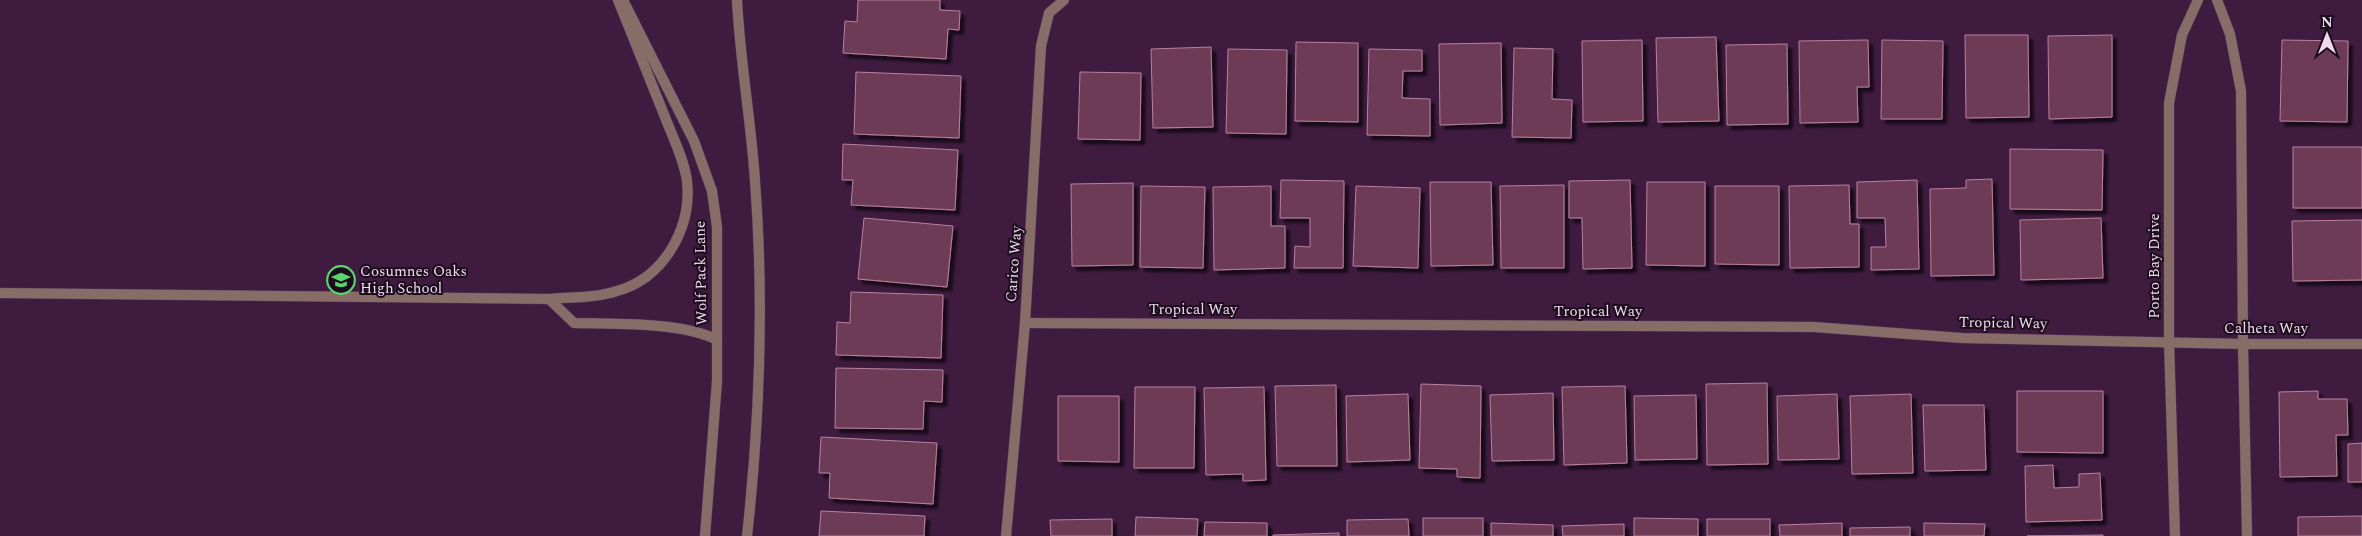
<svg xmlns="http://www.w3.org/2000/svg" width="2362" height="536" viewBox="0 0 2362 536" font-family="Spectral,serif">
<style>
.building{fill:#6d3b56;stroke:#b9819e;filter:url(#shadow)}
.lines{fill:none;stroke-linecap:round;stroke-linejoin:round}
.service-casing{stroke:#5a395b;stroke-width:11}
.minor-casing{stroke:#5a395b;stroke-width:11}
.tertiary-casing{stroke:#5a395b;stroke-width:11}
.service{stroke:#876c68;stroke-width:10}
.minor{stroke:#876c68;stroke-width:10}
.tertiary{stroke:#876c68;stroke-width:10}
.labels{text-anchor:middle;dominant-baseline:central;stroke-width:4;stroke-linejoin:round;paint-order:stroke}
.street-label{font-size:15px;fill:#f0d9ef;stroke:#1c0d1c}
.poi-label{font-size:15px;fill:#f0d9ef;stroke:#1c0d1c;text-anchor:start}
</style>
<defs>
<filter id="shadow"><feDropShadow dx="4.5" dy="4.5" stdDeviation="1" flood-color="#0009"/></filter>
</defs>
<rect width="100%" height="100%" fill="#3e1b3f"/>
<g class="building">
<polygon points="858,0 940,0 940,10 960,11 959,30 948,29 946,59 843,53 845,21 857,22"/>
<polygon points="1965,35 2028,35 2029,117 1966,118"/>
<polygon points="2112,35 2112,117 2049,119 2048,36"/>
<polygon points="1716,37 1719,121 1658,122 1656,38"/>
<polygon points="1642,40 1643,121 1583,122 1582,41"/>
<polygon points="1868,40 1869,87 1857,87 1858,122 1800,123 1799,41"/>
<polygon points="1882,40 1943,41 1942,119 1881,119"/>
<polygon points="2282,40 2348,41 2347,122 2280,121"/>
<polygon points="1296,42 1358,43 1358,122 1295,121"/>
<polygon points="1501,43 1502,123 1440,125 1439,44"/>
<polygon points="1787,44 1788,124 1727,125 1726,45"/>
<polygon points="1211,47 1213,127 1153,128 1151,49"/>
<polygon points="1514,48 1553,49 1552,99 1572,100 1571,138 1512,137"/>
<polygon points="1228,49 1287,50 1286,134 1226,133"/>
<polygon points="1369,49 1422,50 1422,71 1403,71 1402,98 1430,99 1430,136 1367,135"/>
<polygon points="856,72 961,76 959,138 854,134"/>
<polygon points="1080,72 1141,73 1140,140 1078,139"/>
<polygon points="843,144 958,150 955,210 851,205 853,180 842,180"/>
<rect x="2293" y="147" width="69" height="61"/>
<polygon points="2010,149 2103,150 2102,210 2010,209"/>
<polygon points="1992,179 1994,275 1931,276 1930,189 1966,188 1966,180"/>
<polygon points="1281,180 1344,181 1343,268 1294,268 1295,246 1310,247 1310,218 1280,218"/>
<polygon points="1630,180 1632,268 1583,269 1582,218 1569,218 1569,181"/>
<polygon points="1917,180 1919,269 1871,270 1871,247 1886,247 1885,218 1857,218 1857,182"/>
<polygon points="1430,182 1491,182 1493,265 1431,266"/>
<polygon points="1647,182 1705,182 1705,266 1646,265"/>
<polygon points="1133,183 1133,265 1072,266 1071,184"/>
<polygon points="1564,185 1564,268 1501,268 1500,186"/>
<polygon points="1849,185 1850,224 1859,224 1859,267 1790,268 1789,186"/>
<polygon points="1141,186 1205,187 1203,268 1140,267"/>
<polygon points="1271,186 1271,226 1285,226 1285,268 1214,270 1213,187"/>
<polygon points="1356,186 1420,188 1418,268 1353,266"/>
<polygon points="1715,186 1779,186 1779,265 1715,264"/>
<polygon points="864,218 953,226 947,287 858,279"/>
<polygon points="2101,218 2103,278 2021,280 2020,220"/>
<polygon points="2362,220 2362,280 2293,281 2292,221"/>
<polygon points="851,292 943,295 941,358 836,355 837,322 850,323"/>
<polygon points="836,368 943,370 942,402 924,401 923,429 835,428"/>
<polygon points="1767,383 1768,464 1707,465 1706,384"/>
<polygon points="1421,384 1481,386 1480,478 1457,477 1457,469 1419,468"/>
<polygon points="1336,385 1337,466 1277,466 1275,386"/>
<polygon points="1625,386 1627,463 1564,465 1562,387"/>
<polygon points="1135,387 1195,387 1194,468 1134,468"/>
<polygon points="1264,387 1266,480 1243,481 1243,474 1206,475 1204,388"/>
<polygon points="2017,391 2103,391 2103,453 2017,452"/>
<polygon points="2318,391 2318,399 2347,399 2348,435 2336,435 2337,476 2280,477 2279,392"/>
<polygon points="1553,393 1554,460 1492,461 1490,395"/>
<polygon points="1408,394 1410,460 1347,462 1346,396"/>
<polygon points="1837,394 1839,459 1778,460 1777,396"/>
<polygon points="1911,394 1913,473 1852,474 1850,396"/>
<polygon points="1696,395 1697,459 1635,460 1634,396"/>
<polygon points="1058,396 1119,396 1119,462 1058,461"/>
<polygon points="1923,405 1984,405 1986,470 1925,471"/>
<polygon points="821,437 937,443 933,504 829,498 830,473 819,473"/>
<polygon points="2362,443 2362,482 2348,482 2348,444"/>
<polygon points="2053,465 2054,488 2079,487 2079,474 2100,473 2102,520 2026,522 2025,466"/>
<polygon points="821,511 925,516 924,536 819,536"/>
<polygon points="2362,516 2362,536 2298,536 2298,517"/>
<polygon points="1136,517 1198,519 1197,536 1135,536"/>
<rect x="1423" y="518" width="60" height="18"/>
<polygon points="1634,518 1698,519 1698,536 1634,536"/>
<polygon points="1112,519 1112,536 1051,536 1050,520"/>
<polygon points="1408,519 1409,536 1347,536 1347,520"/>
<rect x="1707" y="519" width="63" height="17"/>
<polygon points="1205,522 1267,523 1267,536 1204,536"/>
<polygon points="1491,523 1553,525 1553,536 1491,536"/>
<polygon points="1842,523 1842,536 1780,536 1779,525"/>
<polygon points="1924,523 1985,524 1984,536 1924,536"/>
<polygon points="1624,524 1624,536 1563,536 1562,526"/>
<polygon points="1910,527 1910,536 1850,536 1850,528"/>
<polygon points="1339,533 1339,536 1273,536 1273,535"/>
<polygon points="2103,535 2103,536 2027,536"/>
</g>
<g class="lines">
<defs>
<g id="service">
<path d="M0,293L549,299C572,297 596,298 617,291C664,278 692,228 687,181C684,159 673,138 665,117C649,78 634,39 618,0"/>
<path d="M549,299L574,323C613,324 683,322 717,340"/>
</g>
<g id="minor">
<polyline points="2217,0 2230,34 2241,91 2243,344 2247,536"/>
<polyline points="1025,323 1814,327 1962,338 2243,344 2362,344"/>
<polyline points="1006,536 1025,323 1041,46 1049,13 1064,0"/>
<polyline points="2175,536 2169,341 2169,103 2182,35 2198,0"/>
</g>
<g id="tertiary">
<polyline points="623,0 694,141 712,191 717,227 717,381 705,536"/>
<path d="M737,0C740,61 751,120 755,181C764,299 760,418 747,536"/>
</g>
</defs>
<use href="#service" class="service-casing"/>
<use href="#minor" class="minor-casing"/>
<use href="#tertiary" class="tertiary-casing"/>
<use href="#service" class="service"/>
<use href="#minor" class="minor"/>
<use href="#tertiary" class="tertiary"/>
</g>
<defs>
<symbol id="school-ring" viewBox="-11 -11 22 22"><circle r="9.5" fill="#1c0d1c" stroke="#59d56f" stroke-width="1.5"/><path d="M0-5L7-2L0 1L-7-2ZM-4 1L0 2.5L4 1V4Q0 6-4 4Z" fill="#59d56f"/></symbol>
</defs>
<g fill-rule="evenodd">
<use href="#school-ring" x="325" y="264" width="32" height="32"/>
</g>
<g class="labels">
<g class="street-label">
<text transform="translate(1014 264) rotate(-86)">Carico Way</text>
<text transform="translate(2154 266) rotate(-90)">Porto Bay Drive</text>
<text transform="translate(701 273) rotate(-91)">Wolf Pack Lane</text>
<text x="1193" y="309">Tropical Way</text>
<text x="1598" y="311">Tropical Way</text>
<text transform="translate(2003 323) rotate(1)">Tropical Way</text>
<text x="2266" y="328">Calheta Way</text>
</g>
<g class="poi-label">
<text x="360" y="271">Cosumnes Oaks<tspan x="360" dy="17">High School</tspan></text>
</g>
</g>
<g transform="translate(2327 35)" stroke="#1c0d1c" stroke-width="4" paint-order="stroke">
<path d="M0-4L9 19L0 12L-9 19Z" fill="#f0d9ef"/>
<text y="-8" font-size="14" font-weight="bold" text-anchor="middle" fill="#f0d9ef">N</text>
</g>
</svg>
